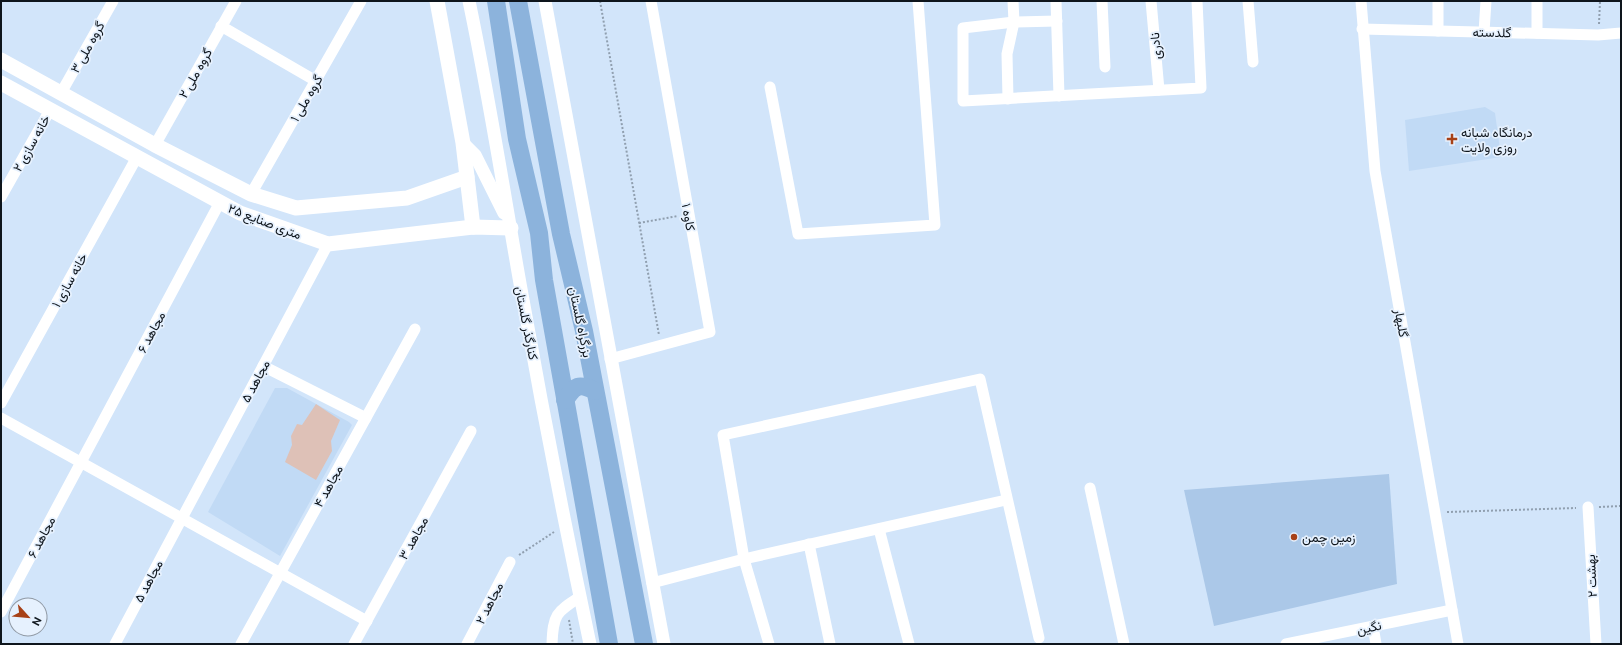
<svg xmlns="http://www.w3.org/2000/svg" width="1622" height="645" viewBox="0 0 1622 645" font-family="Ubuntu,Vazirmatn,sans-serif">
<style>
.built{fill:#c1daf5}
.green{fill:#abc8e8}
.building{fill:#dec1b7}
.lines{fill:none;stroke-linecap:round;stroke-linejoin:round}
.path{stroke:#909faf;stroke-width:2;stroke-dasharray:2 2;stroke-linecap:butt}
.minor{stroke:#fff;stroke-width:11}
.tertiary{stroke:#fff;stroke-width:13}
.secondary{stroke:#fff;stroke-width:15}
.trunk{stroke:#8cb3dc;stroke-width:18}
.poi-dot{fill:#a74117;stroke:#e6f1fe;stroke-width:1.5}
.labels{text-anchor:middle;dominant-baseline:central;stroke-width:3.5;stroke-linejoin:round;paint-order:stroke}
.street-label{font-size:13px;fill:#0e151c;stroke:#e6f1fe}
.poi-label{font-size:13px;fill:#0e151c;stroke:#e6f1fe;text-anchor:start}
</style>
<rect width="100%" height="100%" fill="#d2e5fa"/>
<g class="built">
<polygon points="1485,107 1495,113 1501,157 1409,171 1405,120"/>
<polygon points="275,388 287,388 349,422 352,425 280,556 208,512"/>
</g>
<polygon class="green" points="1389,474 1397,584 1214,626 1184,490"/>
<polygon class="building" points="316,404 340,420 331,441 332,451 316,480 285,462 292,445 291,436 297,424 302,425"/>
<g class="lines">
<g class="path">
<polyline points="600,1 659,335"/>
<polyline points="1599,24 1600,1"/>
<polyline points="639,223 678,216"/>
<polyline points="1599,507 1621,506"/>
<polyline points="1447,512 1576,508"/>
<polyline points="519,555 554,532"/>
<polyline points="569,620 573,644"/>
</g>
<g class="minor">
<polyline points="1056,1 1059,96"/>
<polyline points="1102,1 1105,67"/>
<polyline points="1151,1 1159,90"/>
<polyline points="1248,1 1253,62"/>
<polyline points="1361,1 1375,171 1458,644"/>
<polyline points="1057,21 1014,22 963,28 963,101 1201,88 1197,1"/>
<polyline points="221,26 316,81"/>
<polyline points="1362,29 1598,35 1621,33"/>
<polyline points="1438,31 1438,1"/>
<polyline points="1484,32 1486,1"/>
<polyline points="1537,33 1537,1"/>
<polyline points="770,87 798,234 935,225 918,1"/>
<polyline points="61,93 113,1"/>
<polyline points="1008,99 1007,54 1014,22 1013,1"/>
<polyline points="155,145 236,1"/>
<polyline points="251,194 361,1"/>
<polyline points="1,197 50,110"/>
<polyline points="610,359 710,332 651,1"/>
<polyline points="263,366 366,418"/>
<polyline points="1,403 137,157"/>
<polyline points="1,418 367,621"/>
<polyline points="1090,488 1124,644"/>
<polyline points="1588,507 1596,644"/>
<polyline points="879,529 909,644"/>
<polyline points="809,544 830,644"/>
<polyline points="652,583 744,559 1006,500"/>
<polyline points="1,612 220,202"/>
<polyline points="1373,626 1376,644"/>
<polyline points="115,644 328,244"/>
<polyline points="241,644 415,329"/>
<polyline points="354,644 471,431"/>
<polyline points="467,644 510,562"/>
<path d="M552,644C553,615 556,612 580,597"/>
<polyline points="769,644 744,559 723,435 980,379 1039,638"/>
<polyline points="1286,644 1452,610"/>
</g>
<g class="tertiary">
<path d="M469,1C489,96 504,193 521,289C542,408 565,526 590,644"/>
<polyline points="545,1 664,644"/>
<polyline points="463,143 475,155 504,213"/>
</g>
<g class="secondary">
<polyline points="437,1 463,143 473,227"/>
<polyline points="1,60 155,145 251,194 296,208 407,198 467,177"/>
<polyline points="1,83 240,213 328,244 473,227 511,228"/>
</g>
<g class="trunk">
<polyline points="496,1 517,139 539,233 544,280 609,644"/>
<polyline points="518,1 561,234 584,331 644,644"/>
<path d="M565,400C575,385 579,383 595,391"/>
</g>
</g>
<g class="poi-dot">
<path d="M1450 133h4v4h4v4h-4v4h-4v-4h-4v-4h4z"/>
<circle cx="1294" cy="537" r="4"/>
</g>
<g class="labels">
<g class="street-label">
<text transform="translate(1492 32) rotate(1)">گلدسته</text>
<text transform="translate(1155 46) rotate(-95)">نادری</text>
<text transform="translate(87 47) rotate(-61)">گروه ملی ۳</text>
<text transform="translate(195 73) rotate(-61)">گروه ملی ۲</text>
<text transform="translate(306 98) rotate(-60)">گروه ملی ۱</text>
<text transform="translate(31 143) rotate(-61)">خانه سازی ۲</text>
<text transform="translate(689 217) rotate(80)">کاوه ۱</text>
<text transform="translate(265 221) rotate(21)">۲۵ متری صنایع</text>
<text transform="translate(69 280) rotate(-61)">خانه سازی ۱</text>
<text transform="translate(581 322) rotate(78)">بزرگراه گلستان</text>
<text transform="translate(527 323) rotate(79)">کنارگذر گلستان</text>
<text transform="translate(1402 323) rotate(80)">گلبهار</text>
<text transform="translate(151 332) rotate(-62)">۶ مجاهد</text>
<text transform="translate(255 381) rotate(-62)">۵ مجاهد</text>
<text transform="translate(328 486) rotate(-61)">مجاهد ۴</text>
<text transform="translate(41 537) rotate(-62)">مجاهد ۶</text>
<text transform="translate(413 538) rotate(-61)">مجاهد ۳</text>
<text transform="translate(1591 576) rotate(-93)">بهشت ۲</text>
<text transform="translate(148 581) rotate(-62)">مجاهد ۵</text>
<text transform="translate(489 603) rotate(-63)">مجاهد ۲</text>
<text transform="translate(1369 627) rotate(-12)">نگین</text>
</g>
<g class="poi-label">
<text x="1461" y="132">درمانگاه شبانه<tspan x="1461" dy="15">روزی ولایت</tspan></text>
<text x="1302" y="537">زمین چمن</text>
</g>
</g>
<rect width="1622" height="645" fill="none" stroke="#0e151c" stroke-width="4"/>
<g transform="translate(28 617) rotate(117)"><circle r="19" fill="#e6f1fe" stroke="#9099a4"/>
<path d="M0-3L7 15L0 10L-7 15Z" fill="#a74117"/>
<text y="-6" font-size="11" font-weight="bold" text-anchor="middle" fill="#0e151c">N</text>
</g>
</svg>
